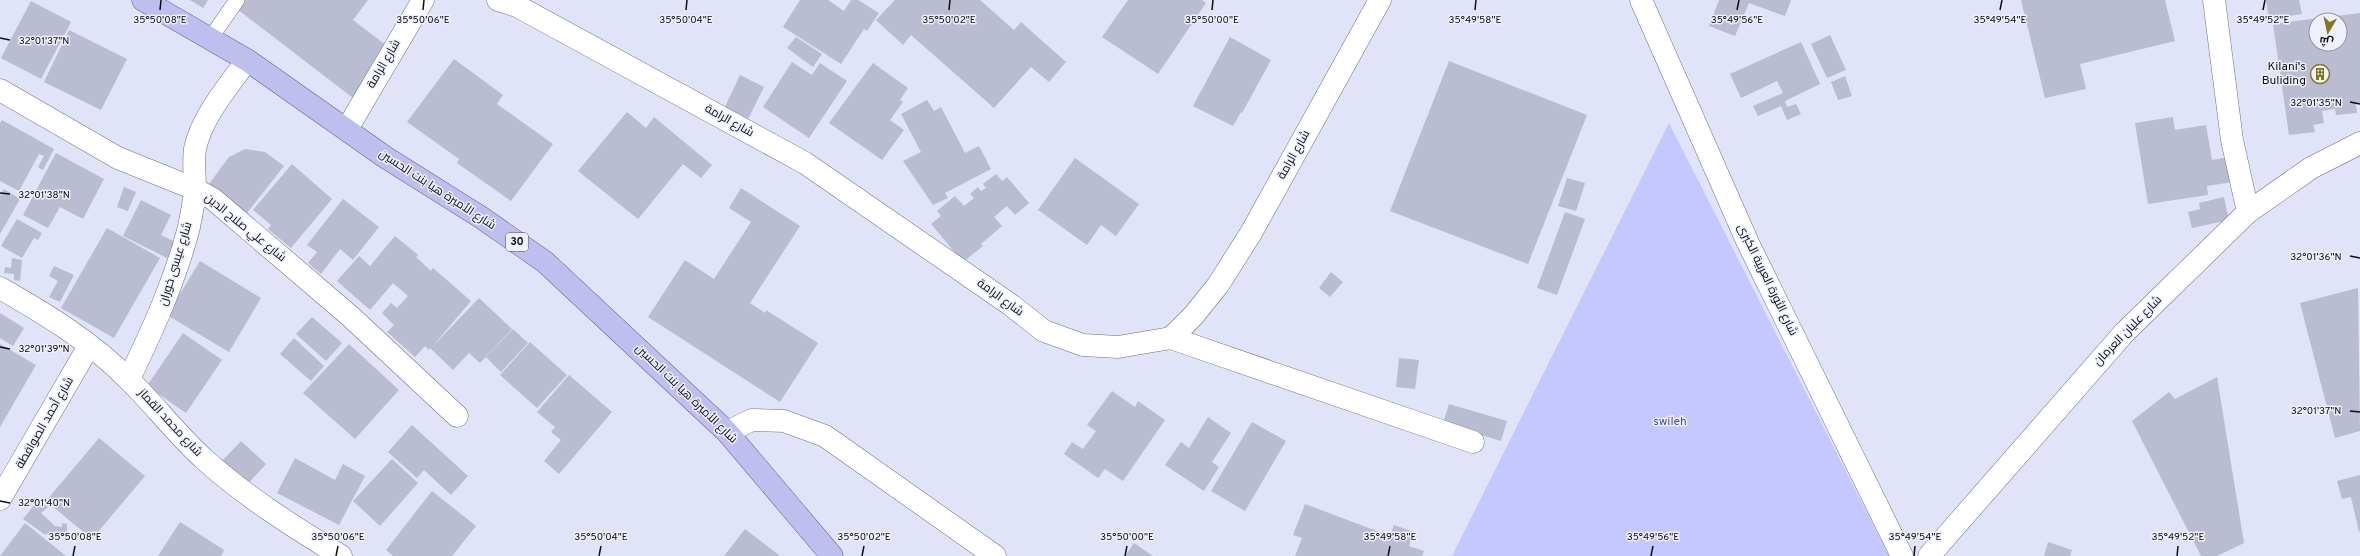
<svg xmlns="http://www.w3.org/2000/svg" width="2360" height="556" viewBox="0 0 2360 556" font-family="Overpass,Cairo,sans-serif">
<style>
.green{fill:#c4c8fe}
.building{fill:#babcd1;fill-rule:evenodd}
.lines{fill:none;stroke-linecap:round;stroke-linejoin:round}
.lane-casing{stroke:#6e6f82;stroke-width:16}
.street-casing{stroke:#6e6f82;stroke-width:23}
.secondary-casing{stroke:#6e6f82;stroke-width:23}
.primary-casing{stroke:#64669a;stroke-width:23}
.lane{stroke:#fff;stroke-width:15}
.street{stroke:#fff;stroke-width:22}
.secondary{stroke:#fff;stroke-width:22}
.primary{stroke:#bebfee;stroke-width:22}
.ticks{fill:none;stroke:#0d0e15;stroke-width:1.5}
.labels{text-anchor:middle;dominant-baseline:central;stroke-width:3;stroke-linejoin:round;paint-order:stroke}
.shield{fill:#eff0fe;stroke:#51525b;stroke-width:1}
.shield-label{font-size:11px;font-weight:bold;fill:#0d0e15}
.street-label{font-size:12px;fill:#0d0e15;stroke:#eff0fe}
.poi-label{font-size:12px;fill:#0d0e15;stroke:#eff0fe;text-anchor:end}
.park-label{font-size:12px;fill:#4d46a8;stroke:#eff0fe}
.ticks-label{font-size:10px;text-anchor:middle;fill:#0d0e15;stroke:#eff0fe;stroke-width:3;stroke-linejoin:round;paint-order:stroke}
</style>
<rect width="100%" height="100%" fill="#e1e3f8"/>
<polygon class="green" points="1669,123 1889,556 1452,556"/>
<g class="building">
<polygon points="190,0 208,0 203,8"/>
<polygon points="245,0 368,0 353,20 391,49 353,98 237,9"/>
<polygon points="800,0 828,0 844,11 851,0 858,0 879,13 867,31 864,29 841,64 783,27"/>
<polygon points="895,0 980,0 1014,30 1021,22 1066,62 1049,82 1031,67 994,108 911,35 903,45 876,20"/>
<polygon points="1128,0 1202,0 1206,3 1158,74 1102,37"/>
<polygon points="1719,0 1791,0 1785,16 1749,3 1735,36 1709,26"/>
<polygon points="2021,0 2165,0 2175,41 2080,64 2086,89 2045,98"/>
<polygon points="2266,0 2299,0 2302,14 2269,19"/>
<polygon points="31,1 71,22 41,79 1,58"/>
<path d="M2360,13V104H2356L2357,113L2336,115L2335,109L2322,111L2324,123L2313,125L2315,132L2289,135L2273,24ZM2316,20H2340V44H2316Z"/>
<polygon points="69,30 127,59 101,110 44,82"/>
<polygon points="1830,35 1846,70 1827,78 1811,44"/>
<polygon points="796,37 822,54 813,67 787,48"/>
<polygon points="1230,37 1271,60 1242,113 1241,112 1233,126 1193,106"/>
<polygon points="1801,42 1820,84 1785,101 1787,107 1796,104 1801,114 1787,120 1781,106 1758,116 1753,106 1783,93 1777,81 1741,98 1730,74"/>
<polygon points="454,59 503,95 497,104 553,144 511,201 457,163 459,159 407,122"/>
<polygon points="1449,61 1587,115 1528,264 1390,211"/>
<polygon points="792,62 812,75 820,63 847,81 809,138 763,107"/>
<polygon points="873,63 908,88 900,100 903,102 890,120 904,130 882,160 829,123"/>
<polygon points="740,75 764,87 747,121 724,109"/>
<polygon points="1845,76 1852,96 1838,100 1831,82"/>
<polygon points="927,100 934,111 941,107 965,153 979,146 991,169 945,193 948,198 933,205 903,161 921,152 901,114"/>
<polygon points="627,112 646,128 654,117 712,165 701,178 683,164 638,219 578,171"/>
<polygon points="2173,117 2175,130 2206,125 2212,160 2229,157 2233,182 2207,186 2208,195 2148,204 2135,123"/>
<polygon points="2,120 54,149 43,170 38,167 44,156 39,154 19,191 0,181 0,123"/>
<polygon points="245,149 265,152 284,166 247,213 209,184 229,157"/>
<polygon points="56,153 104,179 83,219 60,207 48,228 23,215"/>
<polygon points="1075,158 1139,204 1116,236 1101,225 1087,245 1038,210"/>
<polygon points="292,164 332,199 291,248 268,229 271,225 253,210"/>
<polygon points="996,174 1002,181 1007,177 1029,203 1015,215 1007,206 994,217 1002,226 981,244 983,246 963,262 931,224 941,216 937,211 955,196 964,206 974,198 970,194 978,187 981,191 986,188 983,184"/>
<polygon points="1567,178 1585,183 1576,211 1558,206"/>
<polygon points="124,187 136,192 128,211 117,207"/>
<polygon points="741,188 800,226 750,303 765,313 766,310 818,343 780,402 648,317 685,260 714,279 751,222 729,208"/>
<polygon points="4,189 20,199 0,234 0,196"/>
<polygon points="2224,197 2229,220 2192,228 2188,212 2200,209 2199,203"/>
<polygon points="343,199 379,227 353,260 340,249 321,274 308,263 317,252 307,245"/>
<polygon points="141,200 171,215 161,235 181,245 173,261 123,236"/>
<polygon points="1565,212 1585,219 1557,295 1537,288"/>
<polygon points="17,219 42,233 38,240 34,238 22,258 1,246"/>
<polygon points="107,228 160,258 114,338 61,308"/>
<polygon points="395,236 418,255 416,257 431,271 433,268 471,301 432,347 479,298 512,329 480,363 469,353 453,370 430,348 429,350 425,346 415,357 387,332 394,325 382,313 391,303 397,308 408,296 393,283 370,310 337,281 359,256 370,266"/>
<polygon points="12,258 22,260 20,281 14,280 14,274 4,273 5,267 11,268"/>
<polygon points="200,261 261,298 229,352 167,315"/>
<polygon points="54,266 74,275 60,302 49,297 58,281 49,276"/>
<polygon points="1331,272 1343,282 1330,297 1319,288"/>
<polygon points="2358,288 2360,431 2335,438 2300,303"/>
<polygon points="0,313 24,328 13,346 0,338"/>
<polygon points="312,317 342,343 326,361 296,334"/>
<polygon points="513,329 528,343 501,372 486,357"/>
<polygon points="183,333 222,360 186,413 147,386"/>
<polygon points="294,338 324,366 311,381 280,354"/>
<polygon points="530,342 567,375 537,408 500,375"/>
<polygon points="0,344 36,365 0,427"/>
<polygon points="349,344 399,390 355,439 303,393"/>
<polygon points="1399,358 1419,360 1415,389 1396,387"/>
<polygon points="569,375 612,412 559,474 544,461 561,440 551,432 555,427 537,412"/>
<polygon points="2217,377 2244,543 2217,556 2201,556 2132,421 2169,392 2175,399"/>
<polygon points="1112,391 1135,407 1138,401 1165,420 1123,481 1105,469 1098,478 1064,454 1072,442 1083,449 1096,431 1087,425"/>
<polygon points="1449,404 1507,421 1501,441 1443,423"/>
<polygon points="1208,417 1231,433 1212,462 1219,467 1204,491 1165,465 1181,442 1189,448"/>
<polygon points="1252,422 1286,441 1245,511 1211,491"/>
<polygon points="412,425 468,476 451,495 424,470 417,478 388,452"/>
<polygon points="99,438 145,476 92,539 46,501"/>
<polygon points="241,441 266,464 246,486 220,463"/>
<polygon points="295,458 335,480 343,464 365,476 339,525 277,493"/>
<polygon points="392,459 418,483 380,526 353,501"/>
<polygon points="2360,475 2360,532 2359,532 2351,497 2342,499 2337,481"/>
<polygon points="432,491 476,526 452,556 393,556 386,550"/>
<polygon points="39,499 48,507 41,513 55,526 62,527 62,523 67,524 67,536 44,534 23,519"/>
<polygon points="1305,504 1390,536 1394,525 1414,532 1409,546 1424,551 1422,556 1295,556 1302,538 1293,535"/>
<polygon points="180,522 224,550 221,556 158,556"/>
<polygon points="25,523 66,556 0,556"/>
<polygon points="745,529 780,556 724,556"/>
<polygon points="2048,542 2072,550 2070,556 2044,556"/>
<polygon points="1134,543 1153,556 1125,556"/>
</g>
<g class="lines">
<defs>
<polyline id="lane" points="210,39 237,0"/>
<g id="street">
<polyline points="498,0 517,6 805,163 1011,305 1044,331 1083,345 1118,347 1171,338 1194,315 1218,285 1251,233 1380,0"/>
<polyline points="2214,0 2232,140 2248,212"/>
<polyline points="0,90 118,158 195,189 213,199 350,316 457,416"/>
<polyline points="347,129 423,0"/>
<path d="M0,288C44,313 92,342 128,379C155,405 177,435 205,460C246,497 294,527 341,556"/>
<polyline points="1171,338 1473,442"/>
<path d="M129,379C153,329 175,281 189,227C191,215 195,200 195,188C195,175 193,162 195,149C202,116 228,87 247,60"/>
<polyline points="727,432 752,420 784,421 825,436 995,556"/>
<polyline points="0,499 89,346"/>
<polyline points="1929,556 2124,333 2248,212 2311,168 2360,143"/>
</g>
<polyline id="secondary" points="1641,0 1748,243 1902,556"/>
<polyline id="primary" points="143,0 247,60 385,157 482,218 545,262 727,432 832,556"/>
</defs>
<use href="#lane" class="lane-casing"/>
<use href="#street" class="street-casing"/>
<use href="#secondary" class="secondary-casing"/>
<use href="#primary" class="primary-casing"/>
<use href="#lane" class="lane"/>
<use href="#street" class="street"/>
<use href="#secondary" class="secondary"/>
<use href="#primary" class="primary"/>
</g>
<path class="ticks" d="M160,10L161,0M423,10L424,0M686,10L687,0M949,10L950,0M1212,10L1213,0M1475,10L1476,0M1737,10L1739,0M2000,10L2002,0M2263,10L2265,0M0,38L10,40M2350,102L2360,104M0,193L10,194M2350,256L2360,258M0,347L10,349M2350,411L2360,412M0,501L10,503M73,556L75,546M336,556L338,546M599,556L601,546M862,556L864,546M1125,556L1127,546M1388,556L1390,546M1651,556L1653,546M1914,556L1915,546M2177,556L2178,546"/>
<defs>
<symbol id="building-ring" viewBox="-11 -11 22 22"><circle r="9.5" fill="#eff0fe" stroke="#83781c" stroke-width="1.5"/><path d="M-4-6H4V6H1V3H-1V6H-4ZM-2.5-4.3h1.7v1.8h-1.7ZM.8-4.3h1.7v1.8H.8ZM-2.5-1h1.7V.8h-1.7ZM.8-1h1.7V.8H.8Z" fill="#83781c"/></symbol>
</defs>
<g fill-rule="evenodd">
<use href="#building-ring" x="2309" y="63" width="22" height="22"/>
</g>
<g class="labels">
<rect class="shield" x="506" y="233" width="22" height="18" rx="3"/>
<g class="shield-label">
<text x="517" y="242">30</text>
</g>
<g class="street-label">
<text transform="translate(384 64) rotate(-60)">شارع الرامة</text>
<text transform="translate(729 121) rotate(29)">شارع الرامة</text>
<text transform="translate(1294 155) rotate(-61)">شارع الرامة</text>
<text transform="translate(437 190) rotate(33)">شارع الأميرة هيا بنت الحسين</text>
<text transform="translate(245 228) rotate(39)">شارع علي صلاح الدين</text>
<text transform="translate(176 264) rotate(-73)">شارع عيسى خوران</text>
<text transform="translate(1767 280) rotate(64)">شارع الثورة العربية الكبرى</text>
<text transform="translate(1000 298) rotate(36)">شارع الرامة</text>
<text transform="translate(2128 331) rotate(-46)">شارع عليان العرمان</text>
<text transform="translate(686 394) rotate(44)">شارع الأميرة هيا بنت الحسين</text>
<text transform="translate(45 423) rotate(-60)">شارع أحمد الصوافطة</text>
<text transform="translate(170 423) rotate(47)">شارع محمد القماز</text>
</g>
<g class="poi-label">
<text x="2306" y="67">Kilani's<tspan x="2306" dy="14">Buliding</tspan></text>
</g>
<g class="park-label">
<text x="1670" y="422">swileh</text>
</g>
</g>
<g class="ticks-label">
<text x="686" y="23">35°50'04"E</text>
<text x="160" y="23">35°50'08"E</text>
<text x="423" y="23">35°50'06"E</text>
<text x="949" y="23">35°50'02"E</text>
<text x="1212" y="23">35°50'00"E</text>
<text x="1475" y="23">35°49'58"E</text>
<text x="1737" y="23">35°49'56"E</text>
<text x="2000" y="23">35°49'54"E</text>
<text x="2263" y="23">35°49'52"E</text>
<text x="44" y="44">32°01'37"N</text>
<text x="2316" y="106">32°01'35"N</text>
<text x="44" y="198">32°01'38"N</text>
<text x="2316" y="260">32°01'36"N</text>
<text x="44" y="352">32°01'39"N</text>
<text x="2316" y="414">32°01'37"N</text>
<text x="44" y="506">32°01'40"N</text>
<text x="75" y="540">35°50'08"E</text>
<text x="338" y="540">35°50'06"E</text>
<text x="601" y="540">35°50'04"E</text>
<text x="864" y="540">35°50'02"E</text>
<text x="1127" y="540">35°50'00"E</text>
<text x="1390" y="540">35°49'58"E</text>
<text x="1653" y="540">35°49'56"E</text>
<text x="1915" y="540">35°49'54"E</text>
<text x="2178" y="540">35°49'52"E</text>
</g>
<g transform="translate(2328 32) rotate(189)"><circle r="19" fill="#eff0fe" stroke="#9596a1"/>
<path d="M0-3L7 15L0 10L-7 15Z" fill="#83781c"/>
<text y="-6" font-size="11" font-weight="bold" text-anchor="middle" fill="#0d0e15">ش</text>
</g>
</svg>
